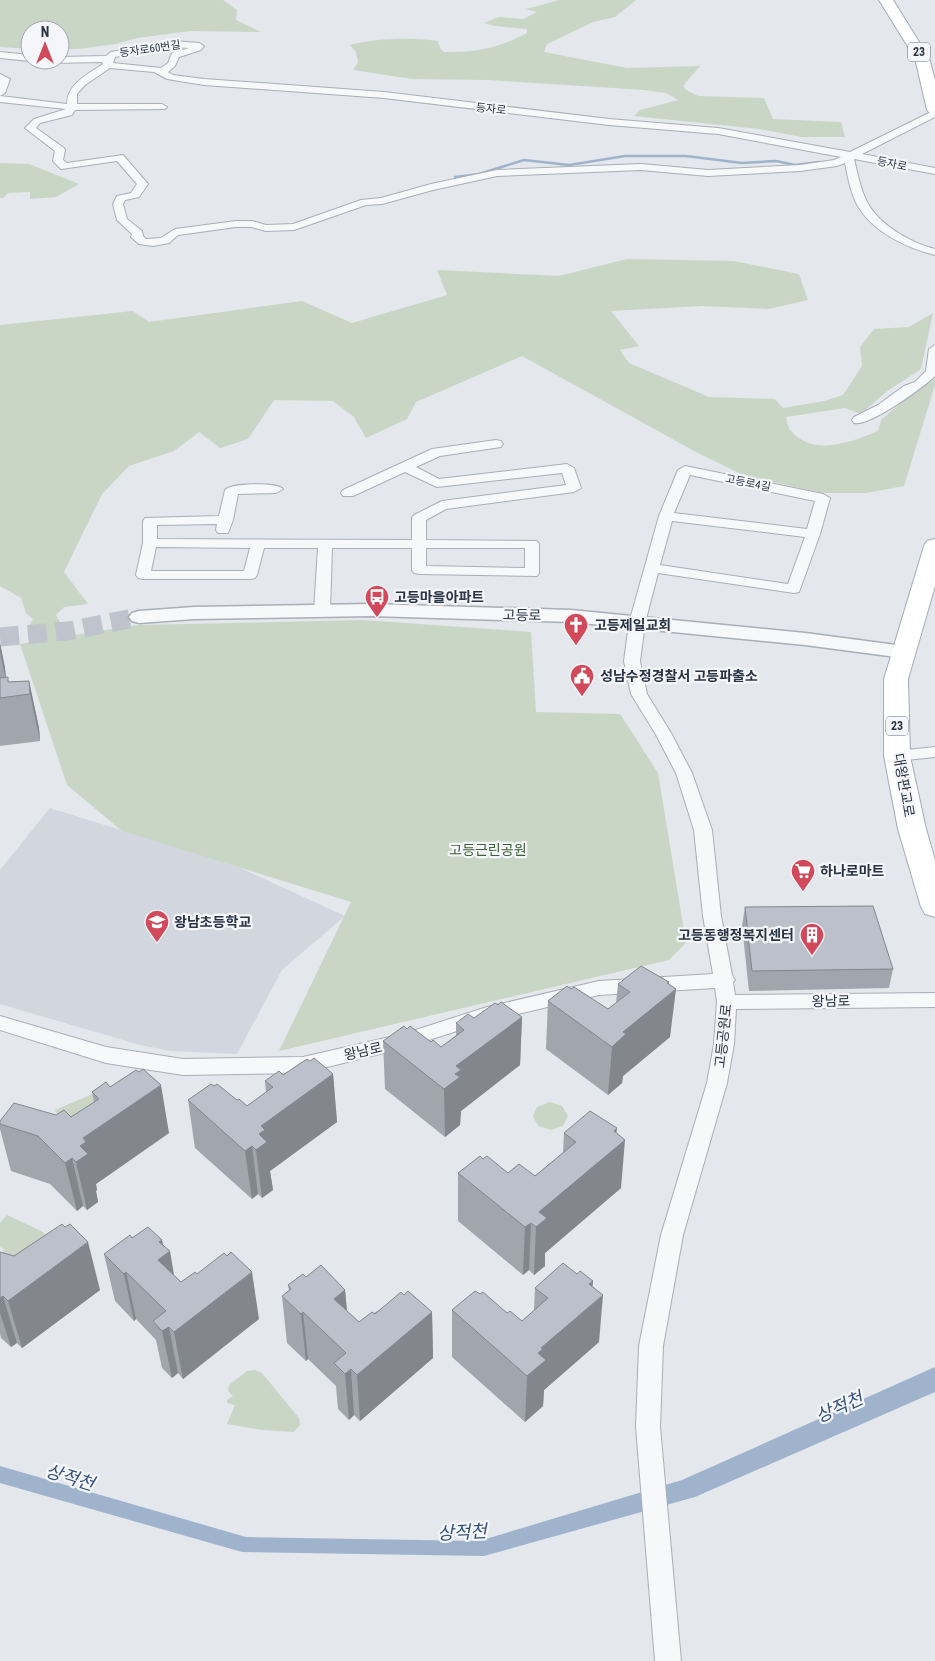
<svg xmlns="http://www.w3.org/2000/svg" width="935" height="1661" viewBox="0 0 935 1661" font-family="'Roboto Condensed','Noto Sans KR',sans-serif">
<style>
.built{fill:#d2d6de}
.green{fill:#c9d6c5}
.water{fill:#9fb4cc}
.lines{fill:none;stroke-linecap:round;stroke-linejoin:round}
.stream{stroke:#9fb4cc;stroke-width:2.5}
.tertiary-tunnel{stroke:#bfc3cb;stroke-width:19;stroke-dasharray:19 9;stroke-linecap:butt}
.minor-casing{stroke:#a9aeb7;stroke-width:2}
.tertiary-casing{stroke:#a9aeb7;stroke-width:3}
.primary-casing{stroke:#a3abb8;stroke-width:2}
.minor{fill:#f7f8fa;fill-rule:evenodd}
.tertiary{fill:#f7f8fa;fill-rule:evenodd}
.primary{fill:#fff;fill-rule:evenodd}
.wall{fill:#a1a5ae}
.shaded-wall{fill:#83868d}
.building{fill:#bbc0ca;stroke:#83868d}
.labels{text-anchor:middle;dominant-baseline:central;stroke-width:4.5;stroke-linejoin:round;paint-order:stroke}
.far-street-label{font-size:11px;fill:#2b3445;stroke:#f4f6f9}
.shield{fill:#f4f6f9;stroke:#676e7b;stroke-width:1}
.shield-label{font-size:12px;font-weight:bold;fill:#2b3445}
.poi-label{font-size:14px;font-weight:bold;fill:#2b3445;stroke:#f4f6f9;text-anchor:start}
.street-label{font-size:14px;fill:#2b3445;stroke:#f4f6f9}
.park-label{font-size:14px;fill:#3f6138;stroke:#f4f6f9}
.near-water-label{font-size:18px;font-style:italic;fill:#34527a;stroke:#f4f6f9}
</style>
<rect width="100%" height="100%" fill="#e4e7ec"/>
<polygon class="built" points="50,808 236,866 345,916 282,970 237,1054 171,1051 140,1045 0,1004 0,870"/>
<g class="green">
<polygon points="0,0 223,0 237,10 236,20 261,32 191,31 137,38 116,44 78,49 60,49 60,30 30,30 30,49 0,47"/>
<path d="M560,0H636L615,17L593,22L547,44L544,52L627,68L700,66L683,86L686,90L698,96L764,98L773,119L841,122L845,137H801L759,129L634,116L640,110L678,100L666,93L644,90L488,80L412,79L353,70L358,62L356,52L350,45C375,38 412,37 438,41L440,48L444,52C476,53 499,48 527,33V29L495,26L484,23L499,17L523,19L537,12L526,9Z"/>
<polygon points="0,163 29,164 79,184 56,197 30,199 30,192 8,193 3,198 0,198"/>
<path d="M627,259L734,261L799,274L808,300L769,309L703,306L611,311L639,346L620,350L629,363L709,397L775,399L783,408L824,401L843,395L862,366L860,347L874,329L909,327L933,313L921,369L886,392L861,414L845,408L786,417C787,421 788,428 791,431C814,457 851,442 878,431L881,420L906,398L935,379V385L904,486L866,493H823L745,476L696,452L522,356L416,402L407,419L366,438L354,417L333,401L274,400L248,439L220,448L199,432L174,451L129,466L102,494L64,572L88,604L64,607L56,615L60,622L58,632L63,637L137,625L364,620L531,632L536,712L620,714L658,773L686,943L669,960L279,1051L351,902L122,831L67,785L20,644L31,642L33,633L29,626L33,619L26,613L21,598L0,586V325L133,311L149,322L302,301L352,323L447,295L437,270L559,276Z"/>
<polygon points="118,1083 69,1135 55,1110"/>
<polygon points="550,1102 562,1106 568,1116 563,1126 551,1130 538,1126 533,1116 537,1107"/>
<polygon points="7,1215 41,1231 46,1235 23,1259 2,1254 4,1249 0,1247 0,1223"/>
<polygon points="255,1370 262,1373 299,1418 300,1425 294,1432 262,1430 227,1424 235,1405 227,1403 227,1400 233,1396 228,1391 229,1385 247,1371"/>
</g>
<polygon class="water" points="935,1367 935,1392 695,1497 484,1556 242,1552 0,1483 0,1466 246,1537 479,1541 682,1480"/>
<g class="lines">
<polyline class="stream" points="455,177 479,174 524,160 569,165 625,156 686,156 742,163 776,161 795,165 819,162"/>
<polyline class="tertiary-tunnel" points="0,637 68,631 139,617"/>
<defs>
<g id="minor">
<path d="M173,41L199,43L204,46L201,50L179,57L175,66L168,72L173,75L204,79L384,92L609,119L718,128L850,152L935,110V117L862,154L935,168V174L854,159C858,175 861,193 870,207C883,227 912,243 935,249V255C907,248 875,233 859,208C851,195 848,178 845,163L837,166L800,171L708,176L641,170L497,176L433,190L382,204L366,205L294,230L266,231L251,227H236L178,235L169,243L153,246L139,244L131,237L132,234L117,220L113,204L117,196L131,193L137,184L117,161L61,169L53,161L55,151L25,128L34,119L66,109L0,102V96L67,104C67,84 88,74 103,64L102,62L51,63L46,60H60V57L106,56L111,52ZM173,47L189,48L172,53L168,63L161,68L113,63L115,57ZM110,68L154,72L167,79L204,85L384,98L609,125L718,134L841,157L834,160L800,165L708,170L641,164L497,170L431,184L381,198L361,200L293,224L266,225L252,221H236L175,229L161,238L146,239L143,236L142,231L127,219L123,204L125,200L139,197L148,184L123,155L67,163L63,160L65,150L64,148L36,128L40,123L72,115L75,110L165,109L167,107L162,104H77V94L85,85Z"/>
<polygon points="0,52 30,55 30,60 33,60 30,61 0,58"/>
<polygon points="0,74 10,79 5,93 0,96"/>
<path d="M935,345V376C924,387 869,427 854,423L852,420L854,417L878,405L904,386L915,382L926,371L929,349Z"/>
<path d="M496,440L501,441L503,444L501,447L440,456L416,467L439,479L567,464L574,468L581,488L574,492L446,509L426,520V540L537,541L539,544V573L537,576L419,574L414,573L412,570V548H332L330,611L327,614H317L314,611L318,548H264L257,575L255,578L250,579H143L138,578L136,575L143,543V521L145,518L219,516L225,490C230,483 278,482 283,489L276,493L238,494L233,520L228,533H218L216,530L217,524L157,525V539L412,540V518L414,515L442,501L566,485L562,473L437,487L405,472L353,496H343L341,493L343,490L432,449ZM156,547L250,548L244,571H151ZM426,548H525V568L426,566Z"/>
<path d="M685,466L823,494L830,498L820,534L799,592L794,593L658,573L645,623L640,661L647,694L671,733L692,773L712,830L721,916L732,975L735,980L733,982L735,995L935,993V1007L736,1009L734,1044L727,1083L683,1235L663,1346L660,1427L681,1661H655L636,1427L639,1346L661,1235L707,1083L714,1044L717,1002L715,988L599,995L488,1021L404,1048L303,1073L183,1075L106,1063L0,1030V1016L106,1047L183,1059L303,1057L403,1034L487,1007L599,981L713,974L703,916L694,830L676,773L655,733L631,694L624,661L629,623L659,516L678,470ZM690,475L815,501L807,529L674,513ZM672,521L805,537L788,584L660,565Z"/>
<polygon points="935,747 935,757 897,761 891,760 889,756 891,752 897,751"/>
</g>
<polygon id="tertiary" points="372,604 571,610 805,633 904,646 911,648 914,652 911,656 904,658 805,645 571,622 372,616 194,619 139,623 132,621 129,617 132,613 139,611 194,607"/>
<g id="primary">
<polygon points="879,0 893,0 929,58 935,80 935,115 930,113 927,110 915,58"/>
<polygon points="935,539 935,586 908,679 910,756 926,829 935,860 935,917 925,914 921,907 898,829 884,756 884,679 924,546 927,541"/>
</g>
</defs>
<use href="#minor" class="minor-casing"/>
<use href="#tertiary" class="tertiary-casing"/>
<use href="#primary" class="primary-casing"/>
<use href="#minor" class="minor"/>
<use href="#tertiary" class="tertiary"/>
<use href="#primary" class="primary"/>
</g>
<g class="wall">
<polygon points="0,643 5,668 6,677 9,682 29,681 39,728 40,741 0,746"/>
<polygon points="745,907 893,969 889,988 749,991 742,926"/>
<polygon points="618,984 669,985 670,1037 623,1076 622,1083 608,1095 546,1049 548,1001 571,989 608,1009 616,1003"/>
<polygon points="498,1005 522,1017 520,1065 461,1111 460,1125 445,1137 385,1089 383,1041 407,1029 431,1042 441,1047 456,1036 456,1023 474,1018"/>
<polygon points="310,1061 333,1074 337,1122 270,1171 273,1190 262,1198 258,1194 252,1199 195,1148 188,1100 214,1086 237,1100 247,1106 266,1092 265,1081 283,1075"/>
<polygon points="110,1087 169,1133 96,1184 97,1190 96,1191 98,1202 87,1210 83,1206 77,1211 50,1184 11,1171 0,1129 0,1121 56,1115 71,1117 94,1102 92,1092"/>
<polygon points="564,1133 617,1134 621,1188 545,1253 545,1266 534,1275 529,1270 523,1275 458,1221 458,1173 483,1159 508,1173 535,1176 563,1153"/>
<polygon points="132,1238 162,1240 163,1245 174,1276 181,1282 197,1274 259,1319 183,1379 178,1373 172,1378 162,1368 156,1340 136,1319 134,1321 115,1301 104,1254"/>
<polygon points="0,1252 100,1290 22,1348 17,1343 11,1347 1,1338 0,1333"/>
<polygon points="577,1274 593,1281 592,1287 599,1342 544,1390 543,1406 525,1422 452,1357 452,1310 507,1313 522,1321 534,1310 535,1288"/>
<polygon points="306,1277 345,1290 347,1311 359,1322 404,1295 432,1312 433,1358 360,1421 354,1415 349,1420 338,1409 336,1386 308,1359 306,1361 287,1343 282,1296 289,1291 288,1285"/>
</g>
<g class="shaded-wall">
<polygon points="0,643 5,668 6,681 0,652"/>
<polygon points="29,681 39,728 40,741 30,694"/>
<polygon points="669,982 668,996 676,989 670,1037 623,1076 622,1083 608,1095 612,1047 623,1032"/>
<polygon points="522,1017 520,1065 461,1111 460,1125 445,1137 444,1089 455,1074 456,1066"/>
<polygon points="333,1074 337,1122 270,1171 273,1190 262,1198 256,1150 261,1126"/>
<polygon points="161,1085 169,1133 96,1184 97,1190 96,1191 98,1202 87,1210 76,1162 83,1138"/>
<polygon points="617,1128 615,1148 625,1140 621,1188 545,1253 545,1266 534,1275 536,1227 539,1212"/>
<polygon points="252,1146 258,1194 252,1199 245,1151"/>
<polygon points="72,1158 83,1206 77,1211 65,1163"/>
<polygon points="531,1223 529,1270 523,1275 525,1227"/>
<polygon points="162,1240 165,1255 170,1251 178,1299 158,1260 159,1242"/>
<polygon points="88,1242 100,1290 22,1348 8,1301"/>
<polygon points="126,1272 136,1319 134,1321 124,1274"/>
<polygon points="252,1272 259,1319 183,1379 174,1332"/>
<polygon points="593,1281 591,1306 603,1295 599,1342 544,1390 543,1406 525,1422 527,1376 541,1348 589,1284"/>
<polygon points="345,1290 349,1337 338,1346 334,1299"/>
<polygon points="3,1296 17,1343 11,1347 0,1313 0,1298"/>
<polygon points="303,1312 308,1359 306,1361 301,1314"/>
<polygon points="432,1312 433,1358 360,1421 357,1375"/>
<polygon points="169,1327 178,1373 172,1378 162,1331"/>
<polygon points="351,1369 354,1415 349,1420 345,1374"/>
</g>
<g class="building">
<polygon points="8,677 8,682 29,681 30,694 0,698 0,678"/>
<polygon points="873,906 893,969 752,971 745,907"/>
<polygon points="641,966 669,982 667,983 676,989 623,1032 626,1034 612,1047 548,1001 567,986 571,989 574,987 608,1009 630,992 618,984"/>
<polygon points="501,1002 522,1017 456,1066 461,1070 455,1074 460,1077 444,1089 383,1041 404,1026 407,1029 410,1026 431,1042 433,1040 441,1047 464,1030 456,1023 468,1014 474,1018 495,1003 498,1005"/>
<polygon points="314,1058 333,1074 261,1126 265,1130 259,1134 267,1142 256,1150 252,1146 245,1151 188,1100 211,1084 214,1086 217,1084 237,1100 239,1099 247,1106 273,1087 265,1081 279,1071 283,1075 307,1059 310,1061"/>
<polygon points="143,1069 161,1085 83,1138 86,1142 80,1146 88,1154 76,1162 72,1158 65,1163 38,1136 0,1124 0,1121 14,1103 56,1115 64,1110 71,1117 99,1099 92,1092 106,1082 110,1087 136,1070 139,1072"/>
<polygon points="590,1111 617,1128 614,1131 625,1140 539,1212 547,1218 536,1227 531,1223 525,1227 458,1173 480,1156 483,1159 487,1156 508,1173 519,1164 535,1176 576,1142 564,1133"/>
<polygon points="62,1224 65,1227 70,1224 88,1242 8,1301 3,1296 0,1298 0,1252 14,1256"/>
<polygon points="148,1227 162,1240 159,1242 170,1251 158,1260 181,1282 195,1272 197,1274 224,1253 227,1256 231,1252 252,1272 174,1332 169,1327 162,1331 153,1321 166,1311 126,1272 124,1274 104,1254 130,1235 132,1238"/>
<polygon points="563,1263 577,1274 580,1271 593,1281 589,1284 603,1295 541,1348 543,1349 538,1353 546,1360 527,1376 452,1310 475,1291 480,1294 483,1292 507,1313 510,1311 522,1321 548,1298 535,1288"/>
<polygon points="321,1265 345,1290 334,1299 359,1322 372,1312 375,1314 401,1292 404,1295 408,1291 432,1312 357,1375 351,1369 345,1374 334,1363 346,1353 303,1312 301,1314 282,1296 291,1289 288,1285 303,1274 306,1277"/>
</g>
<defs>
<symbol id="bus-pin" viewBox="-11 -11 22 30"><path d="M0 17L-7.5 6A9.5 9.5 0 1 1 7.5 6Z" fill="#d1495b" stroke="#f4f6f9"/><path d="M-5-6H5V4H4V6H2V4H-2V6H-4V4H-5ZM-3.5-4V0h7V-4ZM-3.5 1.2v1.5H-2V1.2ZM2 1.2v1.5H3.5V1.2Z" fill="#fff"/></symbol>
<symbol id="church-pin" viewBox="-11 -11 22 30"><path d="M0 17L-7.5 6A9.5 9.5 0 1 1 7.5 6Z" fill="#d1495b" stroke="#f4f6f9"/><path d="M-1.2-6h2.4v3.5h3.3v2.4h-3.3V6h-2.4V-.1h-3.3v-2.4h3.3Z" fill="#fff"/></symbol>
<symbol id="civic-pin" viewBox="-11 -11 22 30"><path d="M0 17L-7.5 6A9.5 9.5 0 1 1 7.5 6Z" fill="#d1495b" stroke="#f4f6f9"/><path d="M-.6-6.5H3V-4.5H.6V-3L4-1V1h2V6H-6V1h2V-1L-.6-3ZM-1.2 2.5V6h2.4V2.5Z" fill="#fff"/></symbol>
<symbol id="supermarket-pin" viewBox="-11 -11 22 30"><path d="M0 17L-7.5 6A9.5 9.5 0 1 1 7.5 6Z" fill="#d1495b" stroke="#f4f6f9"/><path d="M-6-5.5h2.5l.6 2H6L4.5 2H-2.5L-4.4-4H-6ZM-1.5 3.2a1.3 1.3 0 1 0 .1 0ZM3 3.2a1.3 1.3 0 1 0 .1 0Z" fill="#fff"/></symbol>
<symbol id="school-pin" viewBox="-11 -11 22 30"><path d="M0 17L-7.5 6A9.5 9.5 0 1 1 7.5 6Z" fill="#d1495b" stroke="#f4f6f9"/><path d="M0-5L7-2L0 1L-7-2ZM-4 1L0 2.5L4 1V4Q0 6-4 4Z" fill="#fff"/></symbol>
<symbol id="building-pin" viewBox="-11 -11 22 30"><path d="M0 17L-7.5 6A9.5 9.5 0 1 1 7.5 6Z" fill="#d1495b" stroke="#f4f6f9"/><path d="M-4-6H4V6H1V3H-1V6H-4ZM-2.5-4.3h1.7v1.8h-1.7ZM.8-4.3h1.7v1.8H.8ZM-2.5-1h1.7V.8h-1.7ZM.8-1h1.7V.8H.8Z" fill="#fff"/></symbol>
</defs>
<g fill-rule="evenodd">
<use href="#bus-pin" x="363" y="583" width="28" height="38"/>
<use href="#church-pin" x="562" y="611" width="28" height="38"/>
<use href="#civic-pin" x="568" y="662" width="28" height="38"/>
<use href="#supermarket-pin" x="789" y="857" width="28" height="38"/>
<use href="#school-pin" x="143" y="908" width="28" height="38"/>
<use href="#building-pin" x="798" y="921" width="28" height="38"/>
</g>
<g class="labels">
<g class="far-street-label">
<text transform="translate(150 49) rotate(-8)">등자로60번길</text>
<text transform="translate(491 109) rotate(6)">등자로</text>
<text transform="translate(892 164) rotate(11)">등자로</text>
<text transform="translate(748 483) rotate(11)">고등로4길</text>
</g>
<g class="shield">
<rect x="908" y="42.5" width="22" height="19" rx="4"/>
<rect x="886" y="716.5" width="22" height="19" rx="4"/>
</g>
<g class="shield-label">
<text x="919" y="52">23</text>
<text x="897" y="726">23</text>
</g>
<g class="poi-label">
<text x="394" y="597">고등마을아파트</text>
<text x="594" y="625">고등제일교회</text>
<text x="600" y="676">성남수정경찰서 고등파출소</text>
<text x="820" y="871">하나로마트</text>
<text x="174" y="922">왕남초등학교</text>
<text x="794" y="935" text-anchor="end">고등동행정복지센터</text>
</g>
<g class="street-label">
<text transform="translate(522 615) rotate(1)">고등로</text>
<text transform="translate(904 785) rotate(80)">대왕판교로</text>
<text transform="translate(831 1001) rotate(-1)">왕남로</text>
<text transform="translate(723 1036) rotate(-84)">고등공원로</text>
<text transform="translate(363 1051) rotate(-13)">왕남로</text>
</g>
<g class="park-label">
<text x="488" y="850">고등근린공원</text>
</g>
<g class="near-water-label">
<text transform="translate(839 1407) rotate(-24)">상적천</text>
<text transform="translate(70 1477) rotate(17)">상적천</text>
<text transform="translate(462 1532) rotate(-3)">상적천</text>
</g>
</g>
<g transform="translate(45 45)"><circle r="24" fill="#f4f6f9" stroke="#a4a8b1"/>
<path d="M0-4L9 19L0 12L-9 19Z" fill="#d1495b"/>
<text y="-8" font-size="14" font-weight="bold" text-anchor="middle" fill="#2b3445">N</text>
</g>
</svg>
